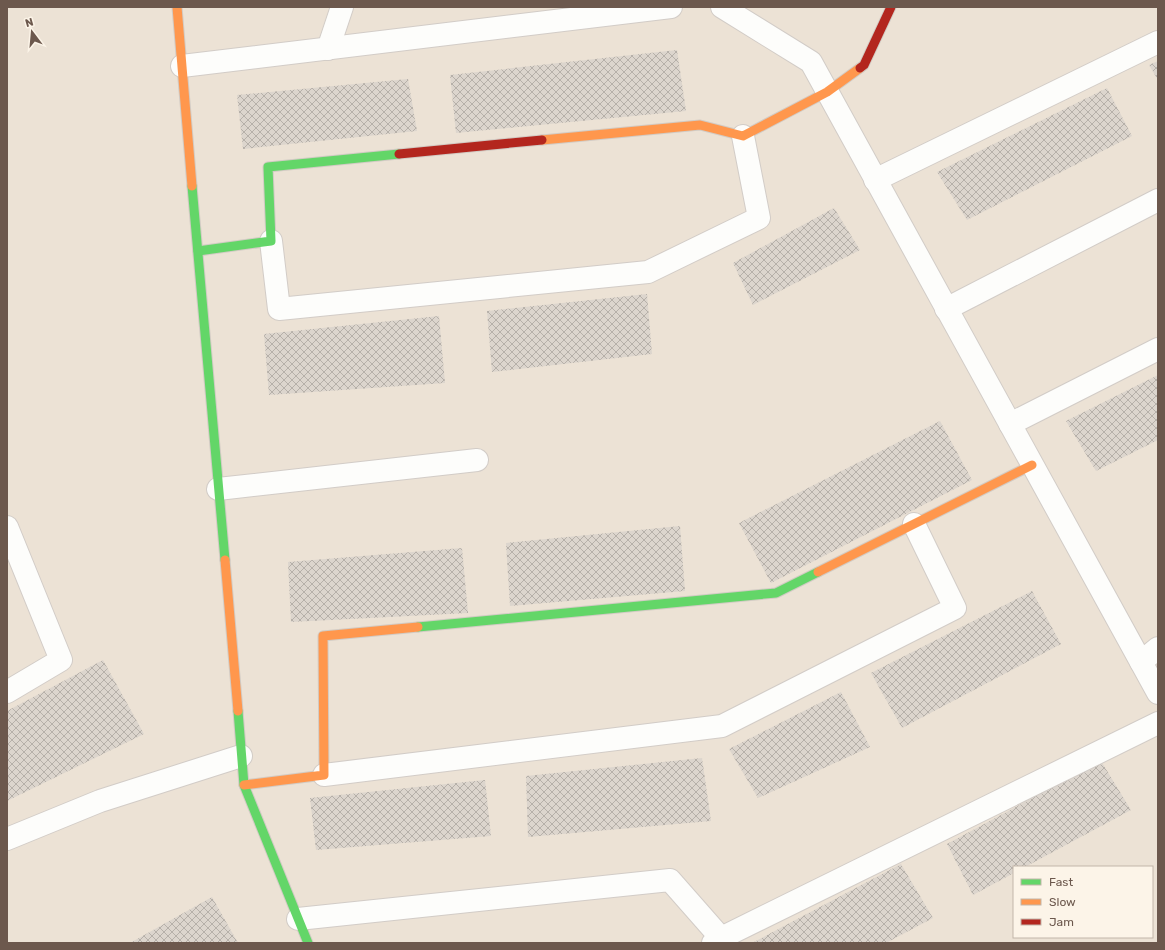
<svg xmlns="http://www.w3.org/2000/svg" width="1165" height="950" viewBox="0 0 1165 950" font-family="Rubik,sans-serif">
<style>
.residential{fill:#ece2d5;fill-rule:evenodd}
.building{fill:url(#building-cross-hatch)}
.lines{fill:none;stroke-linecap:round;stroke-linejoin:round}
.street-casing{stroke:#d2ccc7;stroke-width:24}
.fast-casing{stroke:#d2cbc4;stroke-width:11}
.slow-casing{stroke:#d2cbc4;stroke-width:11}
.jam-casing{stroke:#d2cbc4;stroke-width:11}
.street{stroke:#fdfdfb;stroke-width:22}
.fast{stroke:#63d668;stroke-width:9}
.slow{stroke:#ff974d;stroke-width:9}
.jam{stroke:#b3261e;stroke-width:9}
</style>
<defs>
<pattern id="building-cross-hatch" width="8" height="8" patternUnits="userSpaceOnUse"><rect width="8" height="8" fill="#dcd5cd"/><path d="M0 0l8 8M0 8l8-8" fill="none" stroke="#b6b0a9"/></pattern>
</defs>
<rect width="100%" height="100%" fill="#f3efe7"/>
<path class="residential" d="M7,7H1158V943H7ZM1014,867H1152V937H1014Z"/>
<g class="building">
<polygon points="677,50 686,111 456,133 450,75"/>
<polygon points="1158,61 1158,80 1149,65"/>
<polygon points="408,79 417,131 243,149 237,95"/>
<polygon points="1107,88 1132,136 967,220 937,172"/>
<polygon points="834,208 860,250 753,305 733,263"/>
<polygon points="647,294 652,354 492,372 487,311"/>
<polygon points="439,316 445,383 269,395 264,334"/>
<polygon points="1158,375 1158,440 1096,471 1066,421"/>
<polygon points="940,421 972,480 771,583 739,523"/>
<polygon points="680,526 685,591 510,606 506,543"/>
<polygon points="462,548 468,613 291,622 288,562"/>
<polygon points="1032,591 1061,644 902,728 871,673"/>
<polygon points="103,660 144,734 7,801 7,711"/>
<polygon points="841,692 870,747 758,798 729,749"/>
<polygon points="702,758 711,821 528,837 526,776"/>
<polygon points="1101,761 1131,810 1025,867 1014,867 1014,873 973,895 947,844"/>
<polygon points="485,780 491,836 316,850 310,798"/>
<polygon points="901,864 933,918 886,943 755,943 754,942"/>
<polygon points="212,897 238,943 130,943"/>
</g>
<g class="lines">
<defs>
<g id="street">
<polyline points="722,7 811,62 1158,693"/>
<polyline points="328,49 342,7"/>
<polyline points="182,66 671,7"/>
<polyline points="875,180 1158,42"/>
<polyline points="271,241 279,309 648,272 759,218 743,136"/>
<polyline points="946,309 1158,200"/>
<polyline points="1010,424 1158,349"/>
<polyline points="218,489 477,460"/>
<polyline points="7,527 61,660 7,692"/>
<polyline points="1141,662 1158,648"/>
<polyline points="324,775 722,726 955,608 914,524"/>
<polyline points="7,839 100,801 241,756"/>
<polyline points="298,919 670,880 721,938 713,943"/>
<polyline points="721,938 1158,723"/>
</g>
<g id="fast">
<polyline points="192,186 225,560"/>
<polyline points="198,251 271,241 268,167 399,154"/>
<polyline points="418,627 776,593 818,572"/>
<polyline points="238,711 244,785 308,943"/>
</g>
<g id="slow">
<polyline points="177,7 192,186"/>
<polyline points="542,140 700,125 743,136 827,92 860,68"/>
<polyline points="225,560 238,711"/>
<polyline points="818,572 1032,465"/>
<polyline points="244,785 324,775 323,636 418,627"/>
</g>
<g id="jam">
<polyline points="860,68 864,65 891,7"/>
<polyline points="399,154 542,140"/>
</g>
</defs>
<use href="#street" class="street-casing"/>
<use href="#fast" class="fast-casing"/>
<use href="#slow" class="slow-casing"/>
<use href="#jam" class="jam-casing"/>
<use href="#street" class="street"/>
<use href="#fast" class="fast"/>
<use href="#slow" class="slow"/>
<use href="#jam" class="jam"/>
</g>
<rect width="1165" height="950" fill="none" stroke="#6c584d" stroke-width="16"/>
<rect x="1013" y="866" width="140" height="72" fill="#fcf4e8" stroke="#c2b6aa"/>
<rect x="1021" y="879" width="20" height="6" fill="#63d668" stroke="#c2b6aa"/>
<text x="1049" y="886" font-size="12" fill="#6c584d">Fast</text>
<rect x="1021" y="899" width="20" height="6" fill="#ff974d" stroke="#c2b6aa"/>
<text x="1049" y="906" font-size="12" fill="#6c584d">Slow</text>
<rect x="1021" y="919" width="20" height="6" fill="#b3261e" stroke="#c2b6aa"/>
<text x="1049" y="926" font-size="12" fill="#6c584d">Jam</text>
<g transform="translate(32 32) rotate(344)" stroke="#fcf4e8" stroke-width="3" paint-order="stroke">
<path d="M0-3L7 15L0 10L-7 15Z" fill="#6c584d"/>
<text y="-6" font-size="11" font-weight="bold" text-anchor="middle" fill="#6c584d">N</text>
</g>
</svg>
